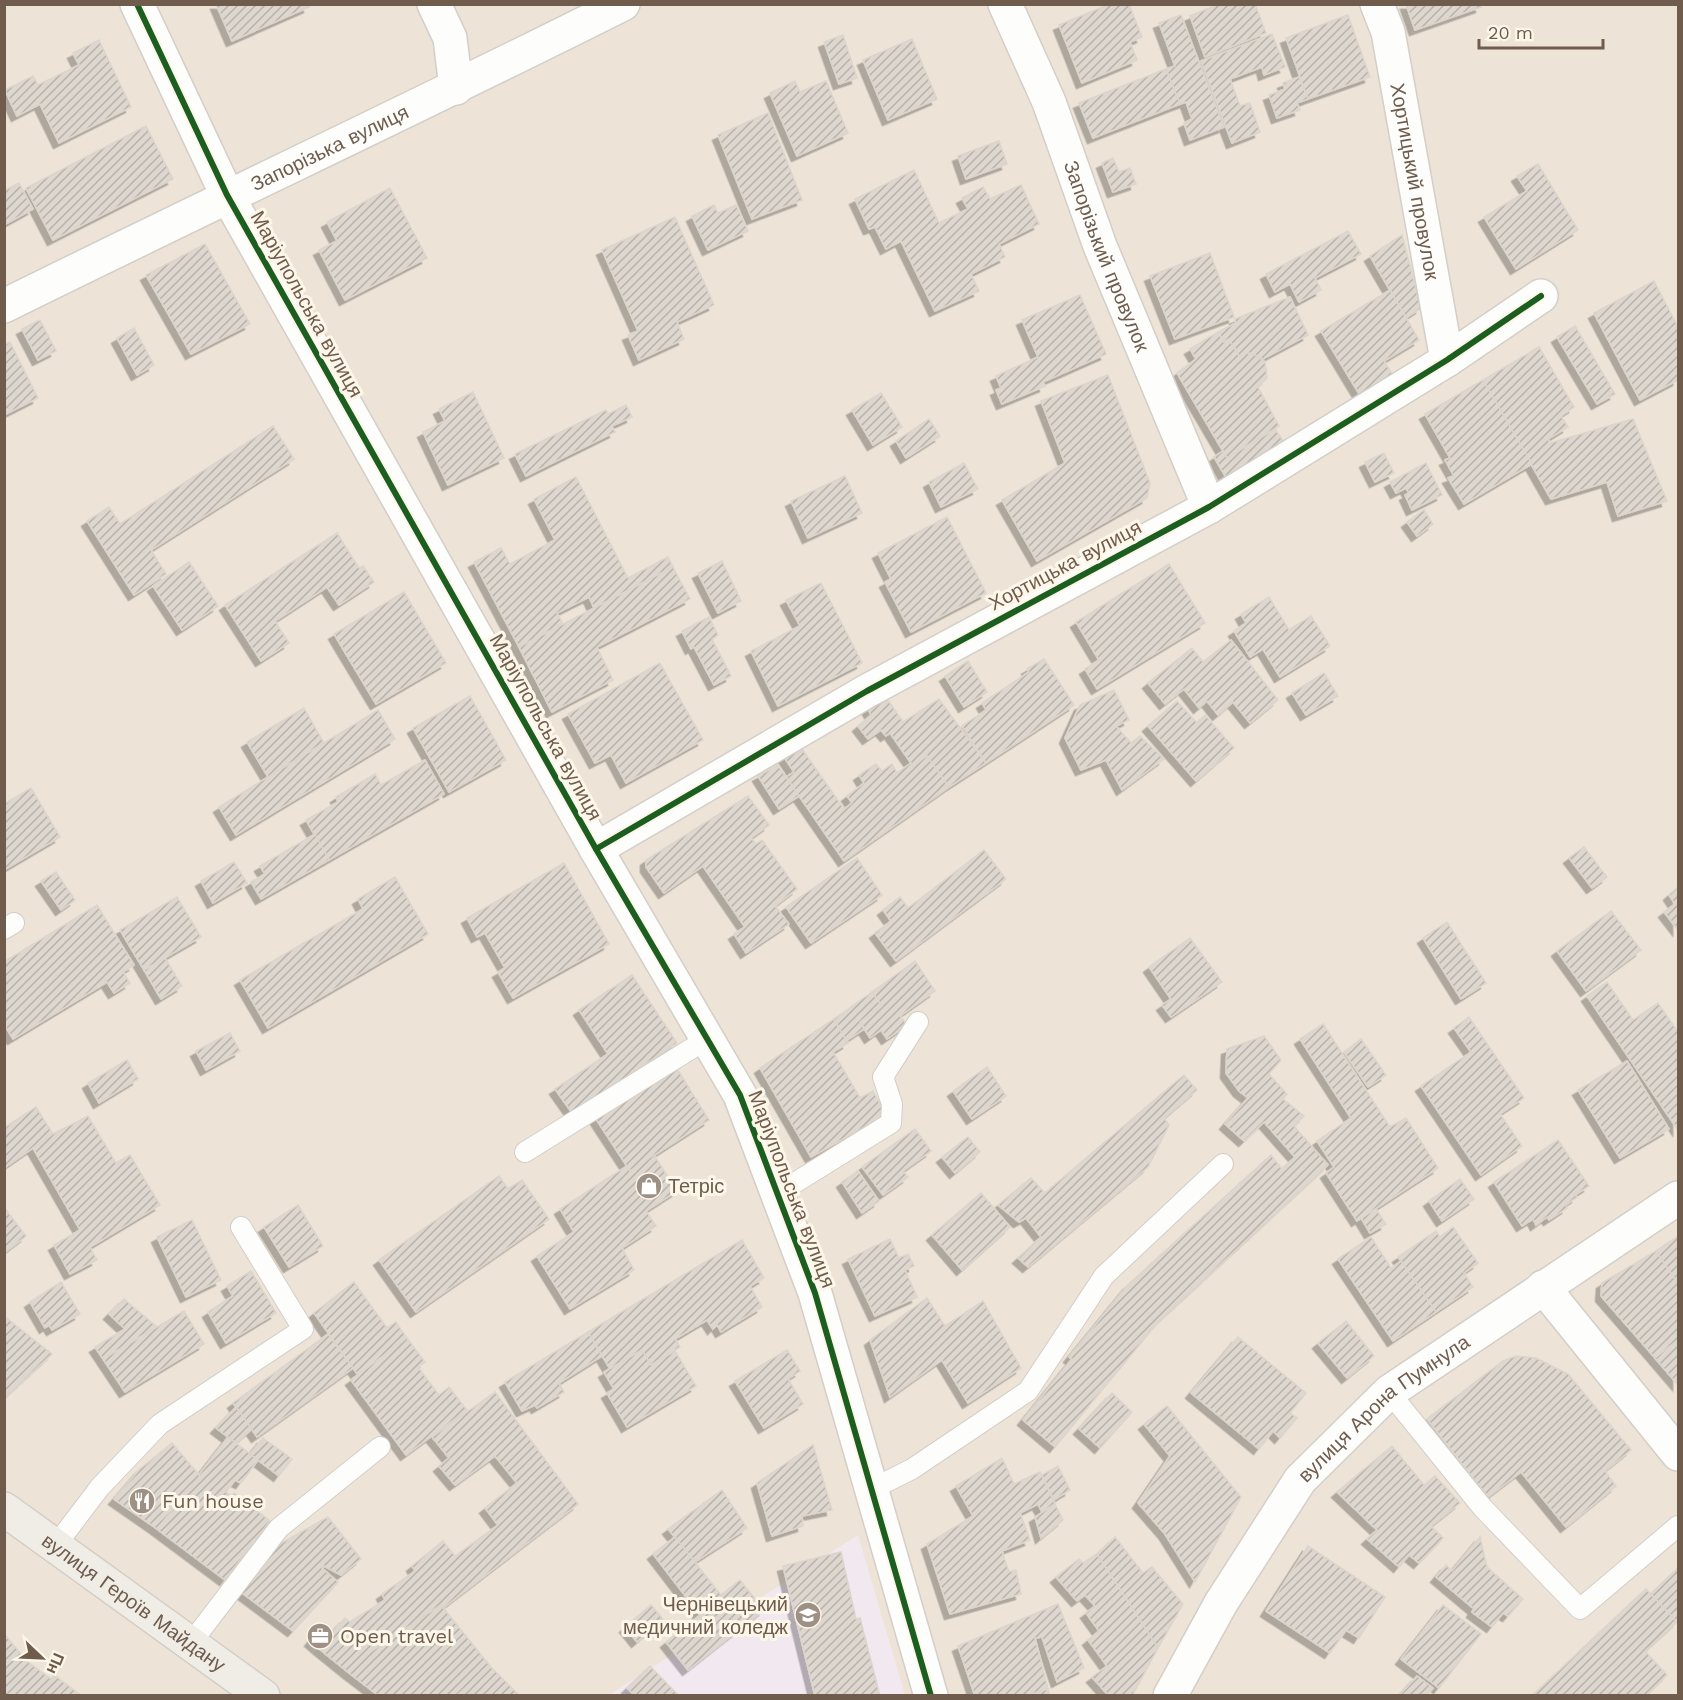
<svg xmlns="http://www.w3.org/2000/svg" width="1683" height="1700" viewBox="0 0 1683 1700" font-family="'Work Sans',sans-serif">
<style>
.residential{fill:#ede4d7}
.education{fill:#f2e8f0}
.building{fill:url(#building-hatch);stroke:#dcd5cc;stroke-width:1.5;filter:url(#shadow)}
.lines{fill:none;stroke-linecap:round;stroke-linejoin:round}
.lane-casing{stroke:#d3cec7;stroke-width:22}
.street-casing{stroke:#d3cec7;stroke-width:36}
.primary-casing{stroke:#d3cdc6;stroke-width:36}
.lane{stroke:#fdfdfc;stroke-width:20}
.street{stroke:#fdfdfc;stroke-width:33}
.primary{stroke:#f0ede6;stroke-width:33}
.cycleway-casing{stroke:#fdf7ea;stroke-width:10}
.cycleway{stroke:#1b5e20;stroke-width:6}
.labels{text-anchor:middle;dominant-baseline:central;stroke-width:6;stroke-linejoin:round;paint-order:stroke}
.street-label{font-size:20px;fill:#6f5c4d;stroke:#fdf7ea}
.poi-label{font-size:20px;fill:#6f5c4d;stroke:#fdf7ea;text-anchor:start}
</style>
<defs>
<pattern id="building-hatch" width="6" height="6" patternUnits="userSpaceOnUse" patternTransform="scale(1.5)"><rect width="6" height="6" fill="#ddd7cf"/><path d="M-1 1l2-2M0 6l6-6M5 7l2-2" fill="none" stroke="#b7b2aa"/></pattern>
<filter id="shadow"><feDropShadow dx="-5.5" dy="5.5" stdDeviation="0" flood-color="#0004"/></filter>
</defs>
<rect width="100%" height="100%" fill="#f4f1e9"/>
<polygon class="residential" points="5,5 1678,5 1678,1695 5,1696"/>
<polygon class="education" points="858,1535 905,1695 609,1695"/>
<g class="building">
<polygon points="216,4 308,4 309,7 232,41"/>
<polygon points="1110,4 1129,4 1142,37 1130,42 1137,60 1082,83 1059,25"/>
<polygon points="1219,4 1255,4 1266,33 1205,57 1190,16"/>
<polygon points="1406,4 1480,4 1481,7 1415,30"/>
<polygon points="1181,15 1224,127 1190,140 1184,123 1192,119 1186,102 1180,104 1166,69 1175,66 1159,23"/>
<polygon points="1348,15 1370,77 1308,99 1286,38"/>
<polygon points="1272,34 1285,67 1264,75 1262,67 1230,79 1240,106 1250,103 1260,132 1232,143 1201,61"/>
<polygon points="843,35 857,78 839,84 824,42"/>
<polygon points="912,39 937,99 888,120 863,60"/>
<polygon points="99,40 131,107 59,143 40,104 17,116 5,90 33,76 38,85 79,65 73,53"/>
<polygon points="1166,69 1180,104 1093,138 1079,103"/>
<polygon points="1299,77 1308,99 1297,103 1300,110 1277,118 1269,95 1285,89 1283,83"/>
<polygon points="795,81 800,92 826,81 848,133 797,156 770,93"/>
<polygon points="768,113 802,200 752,219 718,135"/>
<polygon points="146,126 173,179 53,240 26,188"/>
<polygon points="999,141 1007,164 966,179 958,156"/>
<polygon points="1113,158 1119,172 1130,168 1136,184 1113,192 1102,163"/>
<polygon points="1538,164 1578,230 1516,269 1484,217 1527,191 1517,176"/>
<polygon points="914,170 939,223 968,209 962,198 983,187 990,199 1021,185 1039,224 999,244 1005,257 971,274 979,291 935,311 901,241 886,249 875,227 869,229 855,199"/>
<polygon points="19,183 33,209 4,225 4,191"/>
<polygon points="390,188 427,258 345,300 319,250 337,241 327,222"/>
<polygon points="714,205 718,213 736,205 748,231 708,250 692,216"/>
<polygon points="675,217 714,305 677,322 684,339 639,360 628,335 638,331 602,250"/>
<polygon points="1348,231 1361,254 1315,278 1321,290 1299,302 1290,284 1275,292 1266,274"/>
<polygon points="1402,235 1421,308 1406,318 1370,256"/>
<polygon points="205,244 250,324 191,354 146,275"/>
<polygon points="1210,253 1234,317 1175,339 1150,276"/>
<polygon points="1654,281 1678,327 1678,380 1640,400 1594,313"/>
<polygon points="1390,290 1419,340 1384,361 1394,377 1361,397 1321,331"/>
<polygon points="1080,295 1106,354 1043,382 1045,386 1002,404 996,390 1001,388 996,376 1038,357 1022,320"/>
<polygon points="1290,297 1308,335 1263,359 1250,353 1239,356 1229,339 1224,342 1218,332 1236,323 1235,319"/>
<polygon points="40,320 56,351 38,360 22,329"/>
<polygon points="1575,326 1615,394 1597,404 1557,337"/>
<polygon points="134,328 154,365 137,375 117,338"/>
<polygon points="1218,332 1224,342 1229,339 1239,356 1244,353 1254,354 1265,362 1267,378 1258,387 1279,426 1227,458 1177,373 1196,359 1190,349"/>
<polygon points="10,342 38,398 4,415 4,345"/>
<polygon points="1539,347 1574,407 1561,416 1568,427 1548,439 1550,443 1633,419 1667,501 1618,516 1607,482 1551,499 1483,380"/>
<polygon points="1108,375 1150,483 1147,498 1037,561 1002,500 1065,463 1041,401"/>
<polygon points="1483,380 1532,464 1464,504 1448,478 1454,476 1445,460 1450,458 1425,414"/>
<polygon points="473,392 504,458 448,485 423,432 445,421 439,409"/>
<polygon points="881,393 902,427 873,445 852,410"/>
<polygon points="626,405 632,417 612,426 615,432 526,476 515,454 606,410 608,414"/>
<polygon points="929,419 940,436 906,458 896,441"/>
<polygon points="273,426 294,459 151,550 166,574 134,595 87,521 109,507 120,524"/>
<polygon points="1275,429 1288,448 1227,479 1214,457 1223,451 1227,458"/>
<polygon points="1384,453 1394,473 1375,482 1365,462"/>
<polygon points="964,463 978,489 941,507 929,482"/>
<polygon points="1426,463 1442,495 1412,510 1405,495 1409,493 1406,488 1396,493 1390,482"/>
<polygon points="845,476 862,513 808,538 791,501"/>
<polygon points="576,477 628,578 668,557 673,567 594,608 589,597 557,613 563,624 519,647 474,562 501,548 510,564 555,540 534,499"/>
<polygon points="1424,510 1433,524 1417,536 1407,522"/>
<polygon points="947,517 986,593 911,632 885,582 891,579 878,553"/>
<polygon points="337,533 359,568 363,566 374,582 339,605 327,587 275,621 289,643 261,661 225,605"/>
<polygon points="722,561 741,601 718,613 698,573"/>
<polygon points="189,562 218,606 182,630 153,586"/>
<polygon points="1169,564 1205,623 1097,689 1085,669 1099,660 1076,622"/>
<polygon points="673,567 690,599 597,647 613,680 552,712 519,647"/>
<polygon points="821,583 862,663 778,706 751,651 800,626 786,600"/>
<polygon points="404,592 446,663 376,704 334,634"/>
<polygon points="1269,597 1289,630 1311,616 1330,646 1280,677 1263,649 1250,657 1234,631 1246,623 1241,614"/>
<polygon points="709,617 718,635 712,639 731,676 714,685 694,647 691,649 682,631"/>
<polygon points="1231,640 1278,700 1250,723 1233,702 1218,715 1207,701 1199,708 1184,689 1165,704 1148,683 1192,648 1203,662"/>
<polygon points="1044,659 1074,705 986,763 962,726 986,710 982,703 1029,672 1027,669"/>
<polygon points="968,661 987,692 964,707 945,676"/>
<polygon points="660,663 703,740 626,783 611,755 595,763 568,714"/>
<polygon points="1324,673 1338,696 1306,715 1292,693"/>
<polygon points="1114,690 1129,720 1116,726 1131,743 1140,736 1164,759 1122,790 1106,760 1081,770 1065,738 1080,705"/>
<polygon points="470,696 506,760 449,792 413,728"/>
<polygon points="885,696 903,722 939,699 986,763 949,787 927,756 913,766 890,733 886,736 881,730 868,739 858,726 871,715 867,707"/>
<polygon points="1177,701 1197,723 1205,715 1234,748 1196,781 1148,726"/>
<polygon points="304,708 324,743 268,777 247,742"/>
<polygon points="378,710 395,739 236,835 219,807"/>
<polygon points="800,746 844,809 852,803 847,796 864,783 859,775 876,764 882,771 892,764 897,773 911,763 913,766 927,756 949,787 844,861 786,777 794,772 784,757"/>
<polygon points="425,760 444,794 329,860 306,820 338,802 336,797 375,774 381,785"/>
<polygon points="778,765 799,796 779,809 758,776"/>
<polygon points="31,788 60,837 4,870 4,804"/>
<polygon points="748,796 769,825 751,838 756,844 762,840 797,889 775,906 789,924 746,953 734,934 745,927 703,866 664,893 646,867 646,860"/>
<polygon points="315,834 329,860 261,899 251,882 265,874 260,866"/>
<polygon points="1584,847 1607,877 1592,888 1569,858"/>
<polygon points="984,850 1006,879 896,961 875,933 891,921 883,910 900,897 908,908"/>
<polygon points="857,858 882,895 811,943 786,907"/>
<polygon points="234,862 247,883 213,903 201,881"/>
<polygon points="564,863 609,944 513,998 498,972 505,968 485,933 477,937 467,918"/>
<polygon points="56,872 75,900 61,910 41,881"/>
<polygon points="395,877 428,934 268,1028 240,980 363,909 358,899"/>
<polygon points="1678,887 1678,930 1664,912 1675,904 1669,895"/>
<polygon points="177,897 201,937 144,970 120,930"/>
<polygon points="97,905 134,965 123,972 130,983 114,993 107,982 13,1039 4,1024 4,962"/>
<polygon points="1611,911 1641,950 1586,991 1557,951"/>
<polygon points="1447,922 1486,983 1461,999 1423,938"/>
<polygon points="1190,938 1222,982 1171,1017 1162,1005 1171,999 1149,967"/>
<polygon points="165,958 182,986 161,999 144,970"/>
<polygon points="915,961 935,991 900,1016 907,1025 887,1039 881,1030 870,1038 860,1022 882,1006 872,992"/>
<polygon points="632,975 677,1043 572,1113 555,1089 608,1054 579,1010"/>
<polygon points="1607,982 1633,1020 1658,1003 1678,1032 1678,1130 1587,996"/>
<polygon points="872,992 882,1006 860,1022 864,1029 846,1041 834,1019"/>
<polygon points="1469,1017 1524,1098 1500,1114 1522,1146 1481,1175 1421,1086 1471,1052 1454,1028"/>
<polygon points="834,1019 848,1043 833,1052 860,1098 873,1091 886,1115 811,1157 760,1068"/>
<polygon points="1323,1024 1390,1127 1406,1118 1438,1168 1357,1221 1326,1173 1334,1167 1317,1141 1351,1118 1300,1039"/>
<polygon points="230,1033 240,1051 206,1070 196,1051"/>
<polygon points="1264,1036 1281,1060 1248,1098 1239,1091 1226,1073 1227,1049"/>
<polygon points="1361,1039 1386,1075 1368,1087 1344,1052"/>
<polygon points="127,1060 138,1079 99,1103 88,1083"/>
<polygon points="1627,1061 1669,1129 1620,1158 1578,1090"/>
<polygon points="676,1067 709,1120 630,1171 596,1119"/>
<polygon points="987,1067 1006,1096 972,1119 953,1091"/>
<polygon points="1269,1074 1287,1094 1283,1099 1304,1116 1294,1126 1328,1165 1159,1321 1055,1447 1023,1420 1072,1359 1069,1357 1128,1285 1271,1155 1282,1169 1295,1157 1264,1122 1244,1141 1225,1124"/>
<polygon points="1184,1075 1197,1090 1164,1118 1169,1125 1148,1167 1028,1267 1018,1258 1041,1237 1026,1218 1019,1222 998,1205 1031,1178 1045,1193"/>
<polygon points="36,1107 53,1134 4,1168 4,1128"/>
<polygon points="88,1116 116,1163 130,1155 160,1205 90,1247 97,1260 70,1274 54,1245 80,1230 33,1148 53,1134"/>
<polygon points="915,1129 931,1151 903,1171 908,1177 883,1195 862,1167"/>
<polygon points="968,1137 980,1152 955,1173 942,1157"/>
<polygon points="1558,1140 1589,1186 1575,1195 1577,1197 1566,1205 1567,1208 1549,1220 1547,1217 1536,1225 1533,1219 1522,1226 1494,1182"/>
<polygon points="654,1155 677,1191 646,1211 656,1226 622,1248 634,1270 570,1309 537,1256 574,1232 560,1209 627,1166 630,1171"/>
<polygon points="858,1171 879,1201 862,1213 842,1182"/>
<polygon points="499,1176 508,1189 522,1180 549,1219 416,1312 379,1260"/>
<polygon points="1460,1179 1474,1199 1442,1221 1429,1201"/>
<polygon points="981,1193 1010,1227 962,1270 932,1235"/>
<polygon points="298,1205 323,1246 289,1267 264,1227"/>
<polygon points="4,1207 26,1236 4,1253"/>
<polygon points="1376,1209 1386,1224 1370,1233 1361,1218"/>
<polygon points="192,1220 221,1280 186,1297 157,1237"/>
<polygon points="1453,1227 1478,1263 1464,1273 1473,1287 1436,1312 1398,1257 1436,1231 1440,1237"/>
<polygon points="1678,1236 1678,1284 1656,1251"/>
<polygon points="1371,1237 1391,1268 1401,1261 1436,1312 1393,1341 1338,1259"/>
<polygon points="890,1239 899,1258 908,1254 914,1266 905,1270 917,1297 875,1316 848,1259"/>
<polygon points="742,1240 764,1278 750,1286 762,1307 721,1332 717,1325 713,1329 707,1320 675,1339 680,1347 651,1365 642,1350 610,1369 588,1332"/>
<polygon points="1656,1251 1678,1284 1678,1340 1655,1358 1601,1296 1602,1283"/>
<polygon points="251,1271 276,1313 226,1343 208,1312 233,1296 227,1286"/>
<polygon points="61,1282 80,1314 52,1330 49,1325 45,1328 30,1302"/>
<polygon points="354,1282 387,1328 396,1322 407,1338 358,1375 314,1313"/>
<polygon points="927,1298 945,1326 983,1301 1021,1368 968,1403 942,1360 890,1397 870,1340"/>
<polygon points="124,1299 157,1327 103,1359 95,1347 125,1329 109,1314"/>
<polygon points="184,1311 204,1344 125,1392 103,1359"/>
<polygon points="4,1316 52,1354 4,1398"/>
<polygon points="1346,1321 1374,1356 1347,1378 1318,1343"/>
<polygon points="588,1332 602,1356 559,1383 564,1392 537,1408 535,1405 522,1411 505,1382"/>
<polygon points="328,1334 353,1368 257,1437 233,1403"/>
<polygon points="1238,1337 1306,1393 1290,1413 1297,1418 1280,1438 1273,1431 1259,1449 1191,1393"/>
<polygon points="407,1338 425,1362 418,1367 439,1395 449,1387 467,1410 406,1455 351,1380"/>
<polygon points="1678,1340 1678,1385 1655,1358"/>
<polygon points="642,1350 651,1365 675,1351 696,1386 627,1427 607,1393 614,1389 604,1372"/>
<polygon points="787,1350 800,1371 788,1379 803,1404 764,1428 735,1381"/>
<polygon points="1516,1356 1536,1358 1568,1374 1631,1450 1605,1471 1616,1486 1566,1527 1521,1472 1488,1497 1427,1419 1503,1361"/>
<polygon points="495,1392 578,1504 443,1608 441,1605 369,1653 349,1673 318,1648 345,1618 350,1622 385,1600 382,1594 415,1571 412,1566 443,1541 455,1556 498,1525 485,1508 517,1483 495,1456 455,1485 439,1466 449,1458 432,1437"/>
<polygon points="1112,1393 1132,1412 1100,1448 1079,1429"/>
<polygon points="1167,1406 1241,1497 1195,1582 1165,1534 1138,1503 1170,1456 1144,1424"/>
<polygon points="236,1407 252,1429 236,1443 216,1428"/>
<polygon points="228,1437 258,1460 241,1483 235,1480 226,1492 232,1496 234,1493 270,1521 225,1580 157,1529"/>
<polygon points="263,1438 292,1459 279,1476 250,1454"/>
<polygon points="172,1443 200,1476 157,1529 114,1499 140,1469"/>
<polygon points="813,1445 832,1510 802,1516 803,1526 772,1536 757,1483"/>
<polygon points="1392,1446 1424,1485 1435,1476 1460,1503 1431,1526 1443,1538 1419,1563 1409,1555 1399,1567 1367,1539 1377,1530 1337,1492"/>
<polygon points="1002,1458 1014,1484 1040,1472 1055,1504 1042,1512 1038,1504 1020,1513 1030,1540 1002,1551 1009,1572 1016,1570 1021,1594 950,1614 927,1544 973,1516 956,1486"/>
<polygon points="1058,1466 1070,1490 1054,1500 1042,1475"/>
<polygon points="722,1490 747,1528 695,1562 668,1529"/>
<polygon points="1055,1504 1063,1520 1041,1538 1035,1517"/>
<polygon points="328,1517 361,1559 341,1575 324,1566 322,1568 338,1582 293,1631 241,1592 276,1546"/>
<polygon points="675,1537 721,1595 740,1580 764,1610 688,1670 666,1642 700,1615 653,1554"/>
<polygon points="1115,1537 1143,1573 1152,1567 1183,1604 1158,1648 1097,1554"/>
<polygon points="1480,1537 1487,1567 1523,1599 1508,1616 1503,1613 1492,1627 1472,1612 1474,1609 1436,1577 1446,1565 1452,1571"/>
<polygon points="1308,1546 1385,1597 1359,1638 1346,1630 1330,1653 1266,1611"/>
<polygon points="841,1552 856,1619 860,1618 880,1696 815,1696 783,1566"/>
<polygon points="1097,1554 1158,1648 1132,1696 1109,1696 1092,1677 1107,1666 1088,1640 1099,1631 1086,1613 1095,1606 1085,1595 1077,1601 1056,1577 1079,1559 1083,1563"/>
<polygon points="1678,1568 1678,1621 1677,1622 1651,1594"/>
<polygon points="1646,1589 1677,1622 1645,1651 1667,1675 1645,1696 1532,1696"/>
<polygon points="1058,1604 1084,1668 1057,1682 1042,1637 1035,1638 1048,1689 1025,1696 975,1696 958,1646"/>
<polygon points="441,1605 491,1667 456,1696 379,1696 349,1673 369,1653"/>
<polygon points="651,1605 663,1619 637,1642 625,1627"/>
<polygon points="1443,1605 1481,1634 1439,1688 1401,1659"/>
<polygon points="325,1623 332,1630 317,1647 310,1641"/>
<polygon points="4,1634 28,1662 51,1679 39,1696 4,1696"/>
<polygon points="650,1666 679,1696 635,1696 627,1688"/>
<polygon points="491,1667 520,1696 456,1696"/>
<polygon points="54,1675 82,1696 39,1696"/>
<polygon points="1417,1676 1433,1688 1426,1696 1399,1696"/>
<polygon points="1048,1689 1050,1696 1025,1696"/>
</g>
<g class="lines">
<defs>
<g id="lane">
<polyline points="4,929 14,923"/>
<polyline points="525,1152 707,1039"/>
<polyline points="777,1194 891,1123 892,1104 883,1077 918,1022"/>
<polyline points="1389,1392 1482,1507 1580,1609 1678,1526"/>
<polyline points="872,1489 912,1469 1028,1391 1104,1276 1223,1164"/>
<polyline points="56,1545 100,1487 160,1424 303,1329 241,1227"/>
<polyline points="191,1643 279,1528 380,1447"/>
</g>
<g id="street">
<polyline points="137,4 227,195 596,849 740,1095 815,1293 931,1696"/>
<polyline points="434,4 450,38 456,88"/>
<path id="s1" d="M1005,4L1049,102L1100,246L1209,507"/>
<path id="s2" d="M1377,4L1388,32L1447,360"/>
<path id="s3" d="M4,306C210,204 418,107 623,4"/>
<polyline points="596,849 867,691 1209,507 1447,360 1541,296"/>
<polyline points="1543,1287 1678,1454"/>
<path id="s4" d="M1170,1696L1221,1603L1300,1480L1389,1392L1678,1198"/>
</g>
<g id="primary">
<path id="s5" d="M4,1509L263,1696"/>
</g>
</defs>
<use href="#lane" class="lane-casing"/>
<use href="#street" class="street-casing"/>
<use href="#primary" class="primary-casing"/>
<use href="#lane" class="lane"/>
<use href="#street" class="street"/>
<use href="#primary" class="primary"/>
<defs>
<g id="cycleway">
<polyline points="137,4 227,195 596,849 740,1095 815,1293 931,1696"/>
<polyline points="596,849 867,691 1209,507 1447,360 1541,296"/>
</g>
</defs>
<use href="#cycleway" class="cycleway-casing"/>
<use href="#cycleway" class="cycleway"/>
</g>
<defs>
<symbol id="shop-disc" viewBox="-11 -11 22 22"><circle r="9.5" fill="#9e9084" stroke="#fdf7ea"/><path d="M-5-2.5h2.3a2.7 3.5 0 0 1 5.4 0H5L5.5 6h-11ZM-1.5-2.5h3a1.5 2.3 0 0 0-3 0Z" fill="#fff"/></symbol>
<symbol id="restaurant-disc" viewBox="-11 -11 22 22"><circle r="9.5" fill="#9e9084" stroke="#fdf7ea"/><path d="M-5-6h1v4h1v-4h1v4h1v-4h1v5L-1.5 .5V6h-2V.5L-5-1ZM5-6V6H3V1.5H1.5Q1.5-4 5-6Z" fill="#fff"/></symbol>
<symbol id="university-disc" viewBox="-11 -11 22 22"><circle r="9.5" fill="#9e9084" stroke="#fdf7ea"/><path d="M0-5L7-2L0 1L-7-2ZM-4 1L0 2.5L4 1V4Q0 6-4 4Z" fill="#fff"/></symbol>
<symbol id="office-disc" viewBox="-11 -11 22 22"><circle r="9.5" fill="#9e9084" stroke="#fdf7ea"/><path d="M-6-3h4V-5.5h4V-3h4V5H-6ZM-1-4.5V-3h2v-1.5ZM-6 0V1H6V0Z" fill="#fff"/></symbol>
</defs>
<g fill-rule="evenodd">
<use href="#shop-disc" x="634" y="1171" width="30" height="30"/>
<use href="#restaurant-disc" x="127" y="1486" width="30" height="30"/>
<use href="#university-disc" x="793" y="1600" width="30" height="30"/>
<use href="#office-disc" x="305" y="1621" width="30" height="30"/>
</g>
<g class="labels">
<g class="street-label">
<text stroke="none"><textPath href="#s3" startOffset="362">Запорізька вулиця</textPath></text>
<text stroke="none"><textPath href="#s2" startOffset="182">Хортицький провулок</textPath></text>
<text stroke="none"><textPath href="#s1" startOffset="272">Запорізький провулок</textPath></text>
<text transform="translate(307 304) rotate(61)">Маріупольська вулиця</text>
<text transform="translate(1065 565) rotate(-28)">Хортицька вулиця</text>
<text transform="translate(546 727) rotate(61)">Маріупольська вулиця</text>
<text transform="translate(792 1189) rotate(69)">Маріупольська вулиця</text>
<text stroke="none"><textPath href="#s4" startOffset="363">вулиця Арона Пумнула</textPath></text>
<text stroke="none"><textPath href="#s5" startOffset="160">вулиця Героїв Майдану</textPath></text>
</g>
<g class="poi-label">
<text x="668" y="1186">Тетріс</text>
<text x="162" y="1501">Fun house</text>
<text x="788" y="1604" text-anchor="end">Чернівецький<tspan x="788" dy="23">медичний коледж</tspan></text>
<text x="340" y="1636">Open travel</text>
</g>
</g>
<rect width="1683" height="1700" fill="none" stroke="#6f5c4d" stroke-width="12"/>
<g transform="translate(42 1658) rotate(113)" stroke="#fdf7ea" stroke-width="4.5" paint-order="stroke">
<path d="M0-4.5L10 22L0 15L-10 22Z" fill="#6f5c4d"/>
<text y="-9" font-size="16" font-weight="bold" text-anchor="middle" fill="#6f5c4d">Пн</text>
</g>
<path d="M1479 39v9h124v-9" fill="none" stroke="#6f5c4d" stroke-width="3"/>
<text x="1488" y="39" font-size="18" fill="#6f5c4d" stroke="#fdf7ea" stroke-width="4.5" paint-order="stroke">20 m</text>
</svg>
